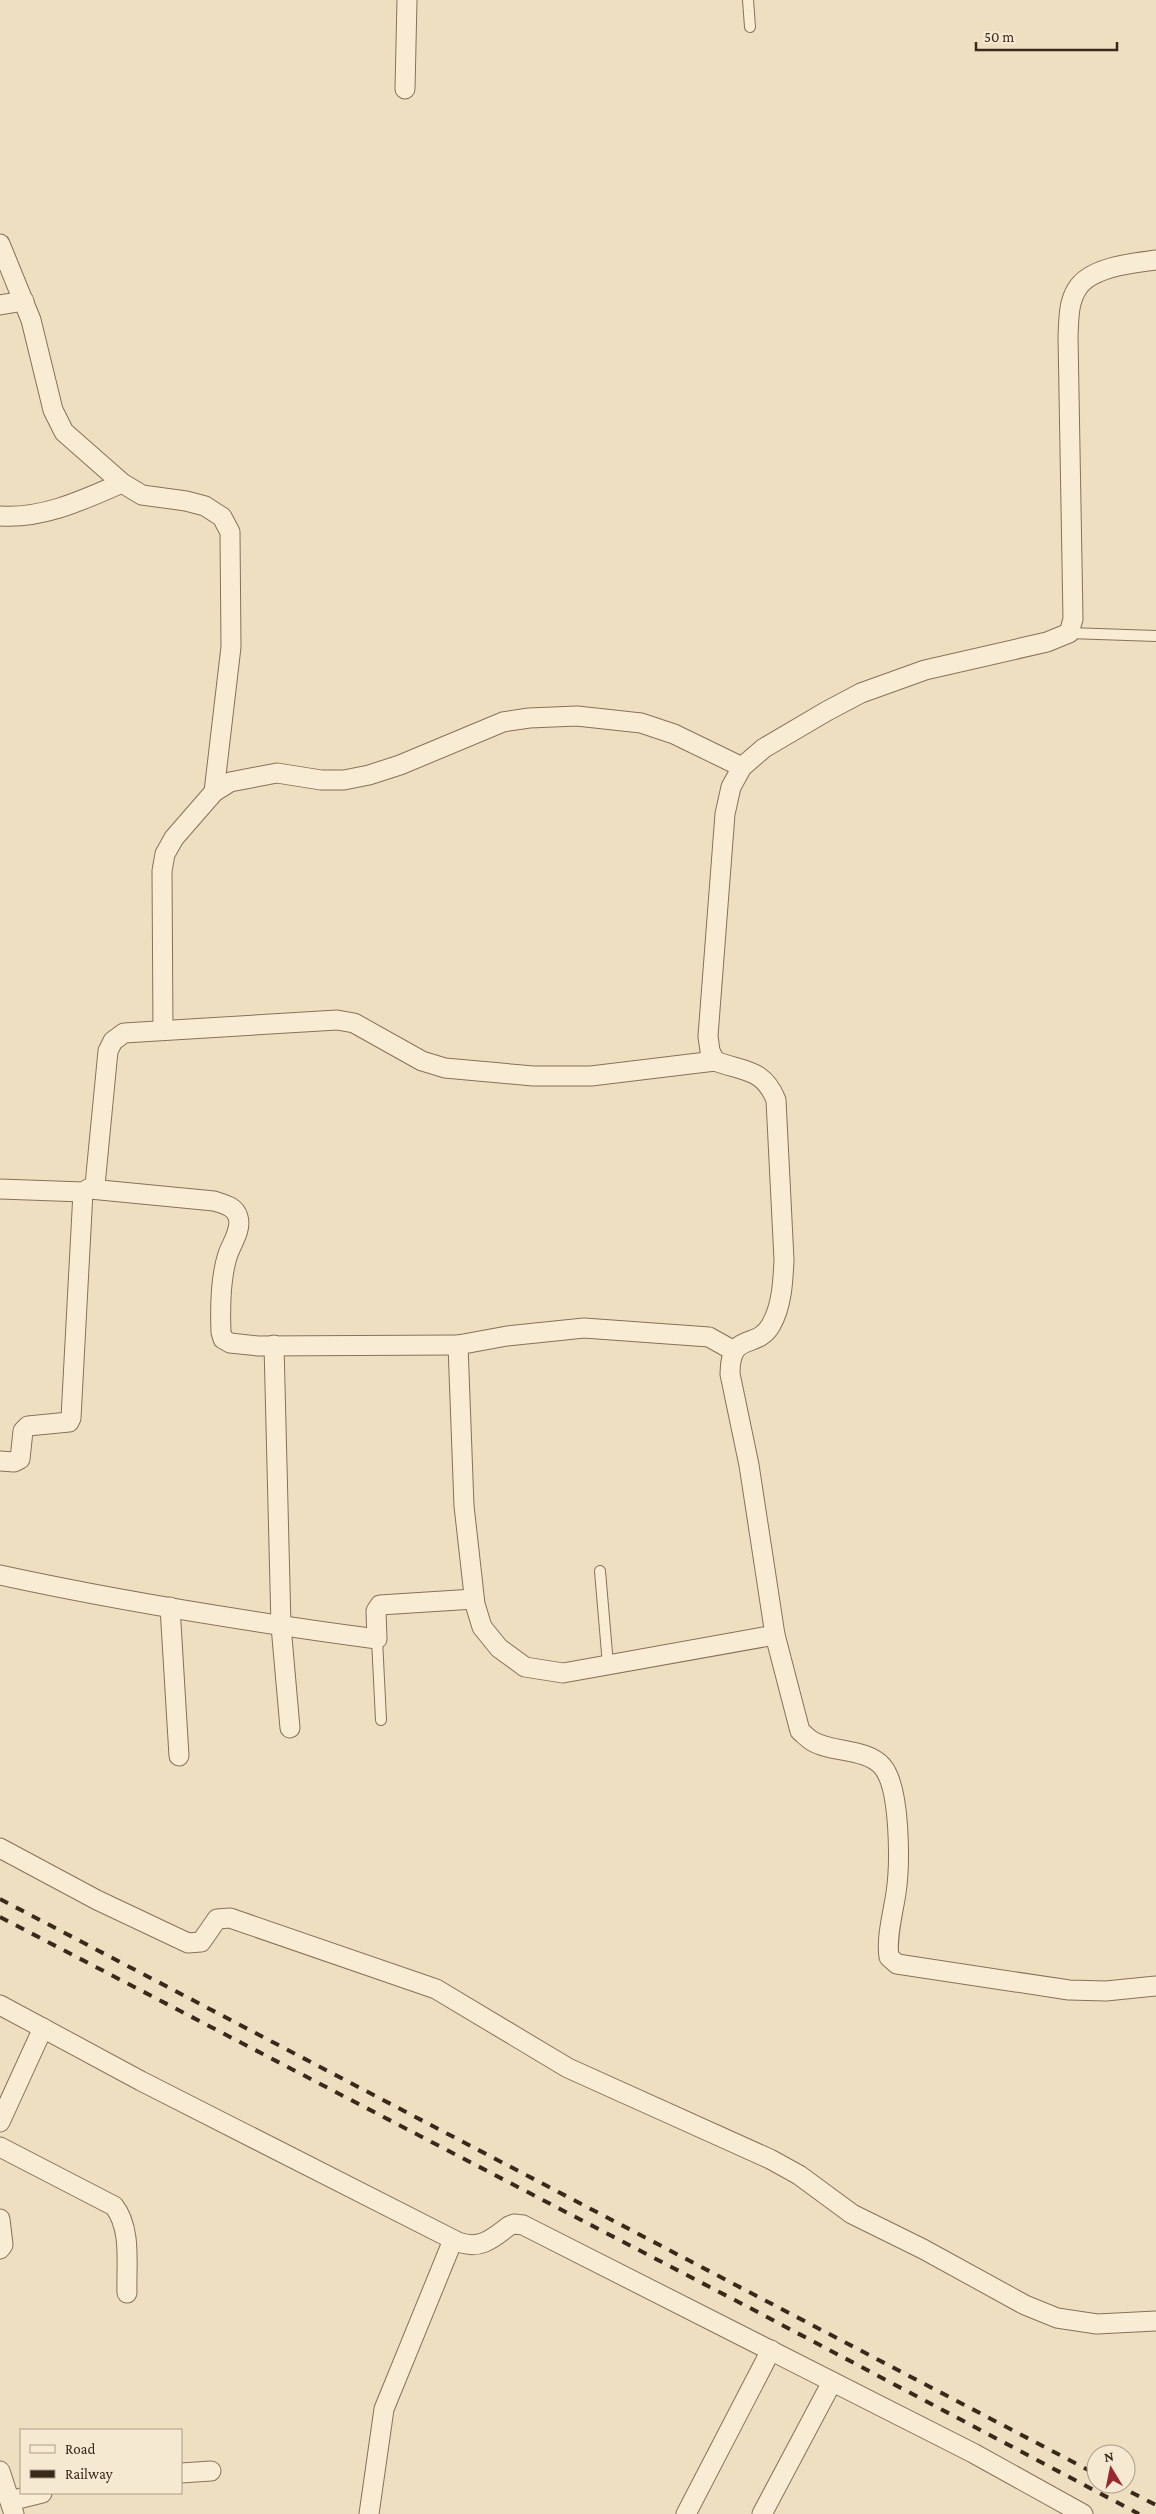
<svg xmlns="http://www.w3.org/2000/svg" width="1156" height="2514" viewBox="0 0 1156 2514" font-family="'Crimson Pro',serif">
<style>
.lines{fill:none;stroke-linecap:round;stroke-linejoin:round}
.lane-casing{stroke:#897059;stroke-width:12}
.street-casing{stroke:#897059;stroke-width:21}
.lane{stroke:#f9ecd5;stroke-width:10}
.street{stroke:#f9ecd5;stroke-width:19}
.rail{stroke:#38291d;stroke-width:4;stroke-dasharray:9 9;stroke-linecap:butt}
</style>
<rect width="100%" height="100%" fill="#efdfc1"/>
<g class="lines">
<defs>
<g id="lane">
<polyline points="748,0 750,27"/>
<polyline points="1069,633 1156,636"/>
<polyline points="600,1571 608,1665"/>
<polyline points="377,1639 381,1720"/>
</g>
<g id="street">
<polyline points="405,89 407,0"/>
<polyline points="0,244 31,320 53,410 64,432 122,483 142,495 186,501 205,506 222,517 230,532 231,647 214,792"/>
<path d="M1156,260C1133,263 1090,267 1077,289C1068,303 1069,320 1068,336L1073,619L1069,633L1047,642L925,670L861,693L827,711L764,748L742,767L731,787L725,814L708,1036L710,1051L715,1061C744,1072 763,1068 776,1100L784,1260C783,1281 782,1306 771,1325C756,1351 730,1330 730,1374L749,1465L775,1635L800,1731C804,1734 807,1738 812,1741C832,1753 866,1748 882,1766C901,1787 900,1866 896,1893C893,1913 886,1938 889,1957L897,1964L1069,1990L1106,1991L1156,1986"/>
<polyline points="0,305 24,301"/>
<path d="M0,516C43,519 83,500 122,483"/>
<polyline points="163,1030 162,871 165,854 174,838 214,792 230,782 277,773 321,780 344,780 369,775 400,765 503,722 529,718 577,716 641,723 674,734 742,767"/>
<polyline points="0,1189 83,1192 95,1185 108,1051 113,1041 124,1033 337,1020 354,1023 422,1061 445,1068 533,1076 591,1076 715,1061"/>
<path d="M90,1189L214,1201C223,1204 235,1206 238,1217C242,1229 232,1243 228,1254C220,1278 220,1307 221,1332L223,1339L230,1343L258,1346L458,1345"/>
<polyline points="274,1345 281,1626 290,1728"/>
<polyline points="734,1351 709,1337 584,1328 507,1336 458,1345 464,1506 475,1604 482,1627 499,1648 525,1667 563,1673 775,1635"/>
<polyline points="0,1461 14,1462 20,1459 23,1431 28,1426 69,1422 71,1418 83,1192"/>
<path d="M0,1575C124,1602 251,1622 377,1639L376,1611L380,1605L474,1599"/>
<polyline points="170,1607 179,1756"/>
<polyline points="0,1848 97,1900 188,1943 201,1942 217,1919 230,1918 436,1989 568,2068 770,2159 799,2175 852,2214 923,2249 1025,2305 1057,2318 1097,2324 1156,2321"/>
<path d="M0,2005L141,2081L458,2242C480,2250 492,2239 509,2226L514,2224L523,2225L973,2453L1083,2514"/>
<polyline points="0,2122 43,2028"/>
<path d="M0,2147L114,2206C132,2229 126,2265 127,2293"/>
<polyline points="0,2219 3,2245 0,2249"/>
<polyline points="0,2471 14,2514"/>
<polyline points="181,2473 211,2471"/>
<polyline points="10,2501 42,2493"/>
<polyline points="369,2514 384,2409 453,2240"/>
<polyline points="686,2514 771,2350"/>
<polyline points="762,2514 832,2382"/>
</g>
</defs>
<use href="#lane" class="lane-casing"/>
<use href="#street" class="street-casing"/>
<use href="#lane" class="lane"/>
<use href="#street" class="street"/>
<g class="rail">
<polyline points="0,1899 1096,2474"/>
<polyline points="0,1917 750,2308 1139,2514"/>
<polyline points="1115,2484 1156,2505"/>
</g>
</g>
<rect x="20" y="2429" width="162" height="65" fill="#f6e9d1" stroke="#aa9c89"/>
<rect x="30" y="2445" width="25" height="8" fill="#f9ecd5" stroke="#aa9c89"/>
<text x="65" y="2454" font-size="15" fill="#38291d">Road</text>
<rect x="30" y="2470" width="25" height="8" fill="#38291d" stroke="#aa9c89"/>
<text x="65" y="2479" font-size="15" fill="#38291d">Railway</text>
<g transform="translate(1111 2469) rotate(350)"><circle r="24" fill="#f6e9d1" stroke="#aa9c89"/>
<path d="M0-4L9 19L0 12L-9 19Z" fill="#99272e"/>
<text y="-8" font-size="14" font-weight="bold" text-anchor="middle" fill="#38291d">N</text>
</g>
<path d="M976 42v8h141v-8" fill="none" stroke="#38291d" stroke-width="2.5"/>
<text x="984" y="42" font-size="15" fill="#38291d" stroke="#f6e9d1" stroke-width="4" paint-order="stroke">50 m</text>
</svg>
